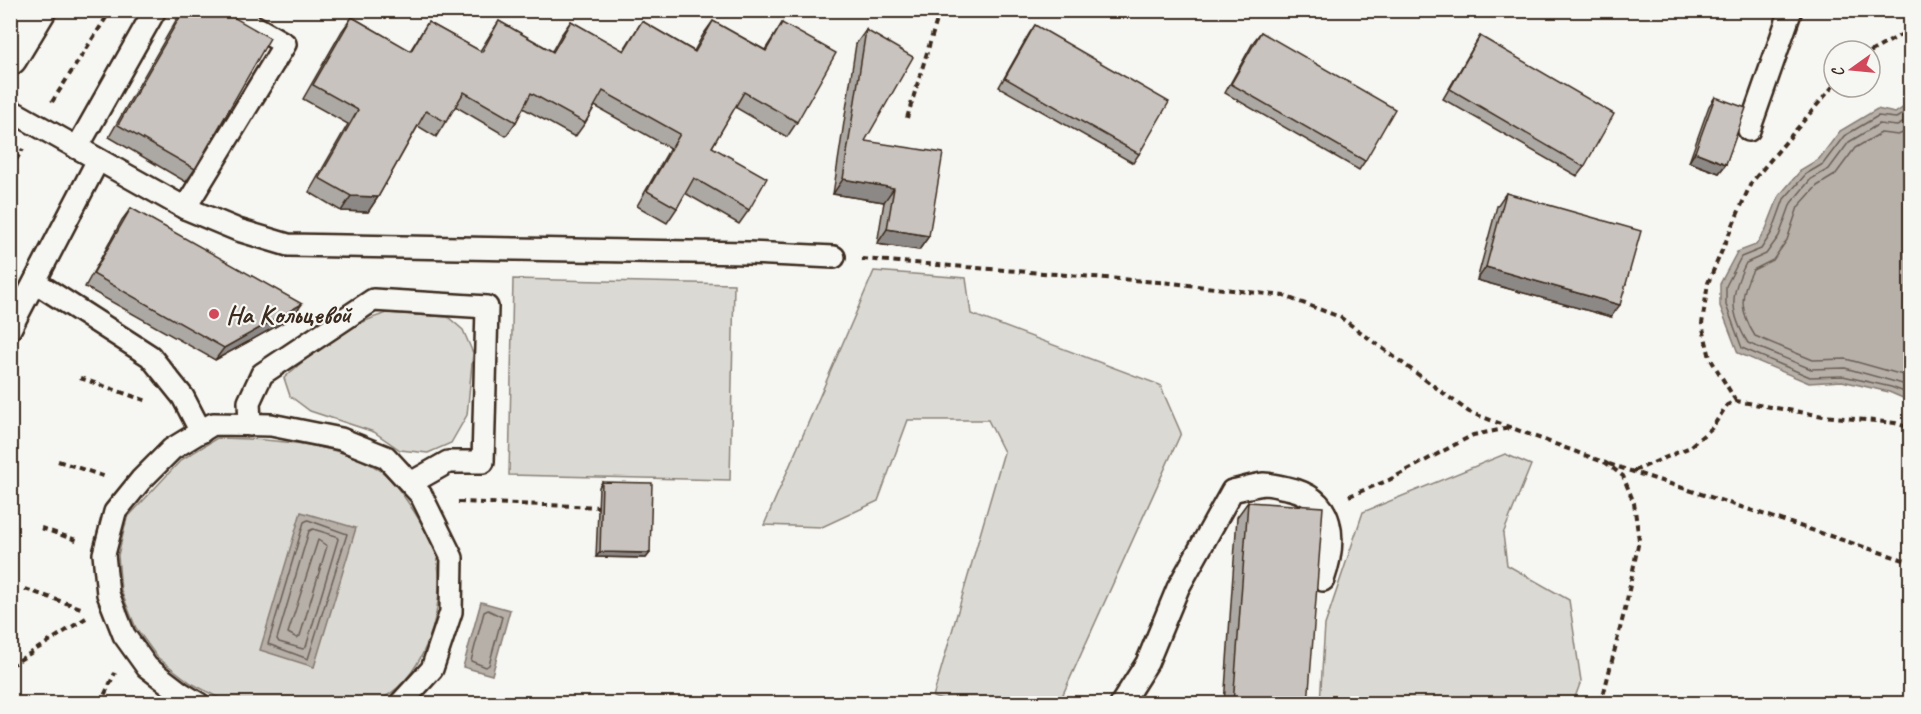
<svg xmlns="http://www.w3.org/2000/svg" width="1921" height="714" viewBox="0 0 1921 714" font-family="Caveat,sans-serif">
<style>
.green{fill:#dad9d3;stroke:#8a8278;stroke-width:1.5}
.water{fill:#b6b0a9;stroke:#857a71;stroke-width:1.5}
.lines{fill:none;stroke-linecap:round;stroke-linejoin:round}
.shore{stroke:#6c6056;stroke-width:1.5}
.lane-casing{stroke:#3b2a1e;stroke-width:26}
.secondary-casing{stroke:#3b2a1e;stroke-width:38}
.path{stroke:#3b2a1e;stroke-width:4;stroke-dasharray:6 4.5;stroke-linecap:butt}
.lane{stroke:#f6f6f2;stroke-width:21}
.secondary{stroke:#f6f6f2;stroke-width:33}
.wall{fill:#aca8a3;stroke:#3b2a1e;stroke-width:1.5}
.shaded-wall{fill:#8c8885;stroke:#3b2a1e;stroke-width:1.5}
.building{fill:#c8c3be;stroke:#3b2a1e;stroke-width:1.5}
.poi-dot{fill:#d1495b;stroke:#f6f6f2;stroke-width:2}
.labels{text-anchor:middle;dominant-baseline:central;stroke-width:4.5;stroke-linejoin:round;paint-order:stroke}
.poi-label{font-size:26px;font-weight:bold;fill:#3b2a1e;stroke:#f6f6f2;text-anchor:start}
</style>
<rect width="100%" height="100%" fill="#f6f6f2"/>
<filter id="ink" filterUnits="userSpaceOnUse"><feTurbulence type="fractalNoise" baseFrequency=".0167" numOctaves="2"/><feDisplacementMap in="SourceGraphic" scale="12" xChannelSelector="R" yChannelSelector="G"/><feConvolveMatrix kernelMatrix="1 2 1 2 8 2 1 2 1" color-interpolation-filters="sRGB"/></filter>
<g filter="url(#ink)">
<g class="green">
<polygon points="874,271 966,278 971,314 1160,385 1181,433 1059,703 950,703 933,697 1004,452 988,420 908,420 878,501 822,527 764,525"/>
<polygon points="513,279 734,284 730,480 509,475"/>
<path d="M387,313L448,317L463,330L473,353L467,415L451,443L428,453L400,450L374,432L310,411L290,396L284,378C313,351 349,324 387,313Z"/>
<path d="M217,438C267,439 333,442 377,468C397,480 436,541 438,563C444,614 424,681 374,703H228L191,683L157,657L136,628L121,591L118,555L127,518L181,460Z"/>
<polygon points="1505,454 1531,465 1503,534 1507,565 1569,600 1581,681 1573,703 1320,703 1325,625 1363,512"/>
</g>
<g class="water">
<polygon points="1910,103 1910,401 1889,392 1842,381 1809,383 1738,353 1720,306 1720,284 1737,252 1756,245 1766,229 1779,196 1802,169 1819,159 1840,131 1877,109 1895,113"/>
<polygon points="301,512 356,528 314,667 260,650"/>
<polygon points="481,602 510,610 492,675 463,667"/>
</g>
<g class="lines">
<g class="shore">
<polyline points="1910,110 1896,118 1878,116 1844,136 1823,164 1806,174 1784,199 1772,232 1761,249 1741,257 1726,286 1726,305 1742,348 1810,377 1843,376 1891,387 1910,394"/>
<path d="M1910,119L1897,126L1879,124L1849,142L1829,169L1811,179L1791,203L1779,236L1766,254L1746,263C1730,294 1729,312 1748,343L1811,369L1845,368L1910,386"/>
<path d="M1910,130L1898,135L1881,133L1855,148L1835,175L1817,186L1798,207L1787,240L1773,260L1753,270C1739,295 1740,312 1755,336L1813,360L1846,359L1910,377"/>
<polygon points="308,520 347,534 308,659 268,644 304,522"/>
<polygon points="313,529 336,536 338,539 306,647 303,649 279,642 277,639 309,531"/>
<polygon points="318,540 327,546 300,636 297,638 288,633"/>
<polygon points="488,610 502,617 489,665 486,667 471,661 484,612"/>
</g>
<defs>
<g id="lane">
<polyline points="10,110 185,208 285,44 226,10"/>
<polyline points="1749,130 1791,10"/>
<polyline points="77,148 155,10"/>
<polyline points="185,208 238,230 288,245 748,253 834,257"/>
<polyline points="35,282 150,356 183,397 201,432"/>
<polyline points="10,329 98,160"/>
<polyline points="250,425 249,402 262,374 373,300 487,307 483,462 448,462 411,483"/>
<polyline points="199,704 181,693 147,667 124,635 108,594 104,554 115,512 141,480 172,449 213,424 271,425 341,439 386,457 421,495 452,558 451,612 432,669 400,704"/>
<path d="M1121,704L1147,663L1178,588L1232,491C1242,489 1254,485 1264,484C1271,484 1280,487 1287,488C1336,498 1337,540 1323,580"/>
</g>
<polyline id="secondary" points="10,58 39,10"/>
</defs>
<use href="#lane" class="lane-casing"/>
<use href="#secondary" class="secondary-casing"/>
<g class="path">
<polyline points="1870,52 1910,30"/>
<polyline points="52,102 111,10"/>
<polyline points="907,118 940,10"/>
<polyline points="10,169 23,149"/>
<polyline points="862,259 1171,283 1284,296 1340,317 1469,412 1606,463 1623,476 1634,503 1639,540 1626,605 1601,704"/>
<polyline points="80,378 147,401"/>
<polyline points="1736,401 1710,358 1702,324 1708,283 1751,183 1834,85"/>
<polyline points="58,461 106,477"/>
<polyline points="1609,464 1910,562"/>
<polyline points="1634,471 1688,448 1712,428 1727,405 1736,401 1823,416 1895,423 1910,428"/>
<polyline points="1349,496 1389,480 1473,435 1510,428"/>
<polyline points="458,502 603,507"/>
<polyline points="41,528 79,541"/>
<polyline points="25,589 81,608"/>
<polyline points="10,666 86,618"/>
<polyline points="100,704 115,673"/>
</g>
<use href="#lane" class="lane"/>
<use href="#secondary" class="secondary"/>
</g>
<g class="wall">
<polygon points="182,10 221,10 195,169 186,182 109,137"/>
<polygon points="352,17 410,51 428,22 480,51 490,35 499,21 552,51 561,35 571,21 623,51 642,21 694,51 703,35 713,21 765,50 782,23 797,122 787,137 735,107 712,147 749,210 739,224 685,193 677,208 667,223 637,206 670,148 595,106 585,123 575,137 523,108 516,122 506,136 455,106 436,137 418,126 378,197 368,212 341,211 309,192 348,124 303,99 342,31"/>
<polygon points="1035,25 1139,154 1133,163 999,87 1029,34"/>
<polygon points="866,30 865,141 929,236 919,250 877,244 884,202 833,194 856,44"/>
<polygon points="1261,32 1365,161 1359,170 1225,93 1254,41"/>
<polygon points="1480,36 1584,167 1577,176 1443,99 1474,46"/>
<polygon points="1715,97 1726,164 1719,173 1689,162 1709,106"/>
<polygon points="1506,193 1611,317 1477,280 1497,206"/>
<polygon points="131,208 293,317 215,360 85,287 122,220"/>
<polygon points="602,482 650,553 646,558 596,557 599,487"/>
<polygon points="1248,502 1308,704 1224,704 1237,517"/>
</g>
<g class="shaded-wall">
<polygon points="1695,152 1726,164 1719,173 1689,162"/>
<polygon points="843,179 894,188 884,202 833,194"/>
<polygon points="351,196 378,197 368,212 341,211"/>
<polygon points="887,229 929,236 919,250 877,244"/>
<polygon points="1486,267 1620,305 1611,317 1477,280"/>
<polygon points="302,304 293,317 215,360 224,348"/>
<polygon points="600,552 650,553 646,558 596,557"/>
</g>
<g class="building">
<polygon points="184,10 221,10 270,38 195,169 118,125"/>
<polygon points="352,17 411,51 428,22 482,52 499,21 553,52 571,21 624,51 642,21 695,52 713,21 766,51 782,23 836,53 797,122 744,92 712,147 767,178 749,210 694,178 677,208 647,191 680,134 603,91 585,123 531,93 516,122 464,92 446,122 426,111 378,197 351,196 319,178 358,110 313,85"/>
<polygon points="1035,25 1169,102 1139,154 1005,78"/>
<polygon points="866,30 913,57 865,141 943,153 929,236 887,229 894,188 843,179"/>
<polygon points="1261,32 1395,109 1365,161 1231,84"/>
<polygon points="1480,36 1614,114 1584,167 1450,89"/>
<polygon points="1715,97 1746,108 1726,164 1695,152"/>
<polygon points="1506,193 1641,231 1620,305 1486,267"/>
<polygon points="131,208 302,304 224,348 93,274"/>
<polygon points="602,482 652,483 650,553 600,552"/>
<polygon points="1248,502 1323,507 1308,704 1233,704"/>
</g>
</g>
<circle class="poi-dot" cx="214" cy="314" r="6"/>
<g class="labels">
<g class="poi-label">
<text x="226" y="314">На Кольцевой</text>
</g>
</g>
<rect width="1921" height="714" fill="none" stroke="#f6f6f2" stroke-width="36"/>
<rect x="18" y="18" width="1885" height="678" fill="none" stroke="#3b2a1e" stroke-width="2" filter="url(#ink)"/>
<g transform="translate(1852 69) rotate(255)"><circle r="28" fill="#f6f6f2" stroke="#aba49d" stroke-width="1.5"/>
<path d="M0-4.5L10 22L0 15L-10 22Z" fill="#d1495b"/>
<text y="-9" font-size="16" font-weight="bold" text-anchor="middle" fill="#3b2a1e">С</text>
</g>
</svg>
